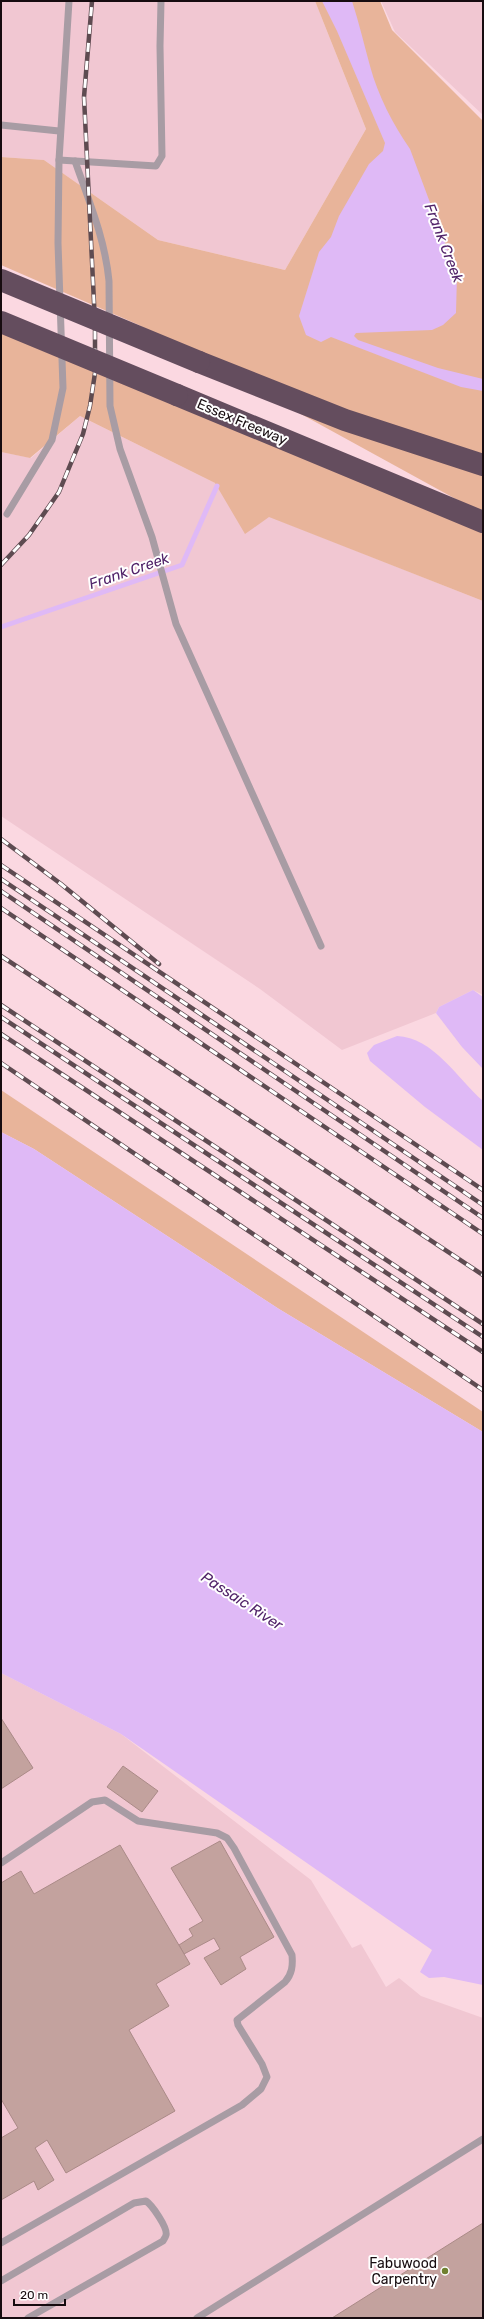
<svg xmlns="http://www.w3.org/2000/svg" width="484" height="2319" viewBox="0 0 484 2319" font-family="Rubik,sans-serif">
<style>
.built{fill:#f1c7d2}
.green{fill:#e8b49a}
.water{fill:#dfb9f6}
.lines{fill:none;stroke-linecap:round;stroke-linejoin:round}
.stream{stroke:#dfb9f6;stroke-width:5}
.building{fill:#c3a29e;stroke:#aa8a87}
.lane{stroke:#a89ca4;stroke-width:7}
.highway{stroke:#644d5e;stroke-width:22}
.rail-casing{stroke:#5e4b51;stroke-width:4.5}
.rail{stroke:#fff;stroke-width:3;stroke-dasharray:9;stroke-linecap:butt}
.highway-bridge{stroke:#644d5e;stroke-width:22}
.poi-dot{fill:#6f802f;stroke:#fff;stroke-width:1.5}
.labels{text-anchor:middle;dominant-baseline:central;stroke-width:4;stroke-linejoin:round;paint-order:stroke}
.street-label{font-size:14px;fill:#160b0f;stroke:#fff}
.poi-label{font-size:14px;fill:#160b0f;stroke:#fff;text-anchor:end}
.water-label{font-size:15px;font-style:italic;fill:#512369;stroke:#fff}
</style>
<rect width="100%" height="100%" fill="#fbd8e1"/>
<g class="built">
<polygon points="1,1 315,1 366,129 285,270 158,240 44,160 1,157"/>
<polygon points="381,1 483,1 483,115 395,32"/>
<polygon points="80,416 215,483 268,516 483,601 483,995 473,990 439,1007 436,1013 342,1050 260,989 1,816 1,452 31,458"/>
<polygon points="1,1673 121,1734 311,1880 352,1948 361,1944 386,1987 399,1978 421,1996 483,2018 483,2318 1,2318"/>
</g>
<g class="green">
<path d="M315,1H380L392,30L483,121C483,135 480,206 483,213V514L139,325L1,265V157L44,160L158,240L285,270L366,129Z"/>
<polygon points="1,325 483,522 483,601 269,517 245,534 215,483 80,416 30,458 1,452"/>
<polygon points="1,1090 483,1412 483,1432 279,1309 34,1149 1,1132"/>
</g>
<g class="water">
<path d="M322,1H352C359,23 364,44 370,66C378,96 393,124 410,149L457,275L456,313L443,325L432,330L356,333L354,336L358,340L438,368L483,379V391L461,387L331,337L321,342L306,335L299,316L319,252L331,237L339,216L369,164L383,151L385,143L337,31Z"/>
<polygon points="473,990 483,997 483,1069 462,1047 436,1013 439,1007"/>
<path d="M397,1036C433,1037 458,1079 483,1101V1150L425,1107L370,1061L367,1053L374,1045Z"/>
<polygon points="1,1132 34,1149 279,1309 483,1432 483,1985 444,1977 429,1978 420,1972 432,1950 121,1734 1,1673"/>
</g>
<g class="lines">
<polyline class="stream" points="1,627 182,565 217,486"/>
</g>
<g class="building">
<polygon points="1,1718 33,1768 1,1789"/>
<polygon points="123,1766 158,1791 142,1812 107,1787"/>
<polygon points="220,1841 274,1937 240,1957 246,1969 221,1985 204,1958 220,1949 214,1938 184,1954 179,1945 193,1936 189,1929 203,1921 171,1868"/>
<polygon points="120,1845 190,1964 156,1984 169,2006 129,2030 175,2111 66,2173 47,2140 35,2148 54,2180 38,2190 34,2181 1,2200 1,2138 18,2128 1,2099 1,1883 21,1871 34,1894"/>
<polygon points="483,2223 483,2318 332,2318"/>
</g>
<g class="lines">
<g class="lane">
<polyline points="1,125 59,131"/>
<polyline points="59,160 156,166 162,156 160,46 161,1"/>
<path d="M75,161C89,201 105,239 109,281L110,406L120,449L152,537L176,624L321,946"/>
<polyline points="7,514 52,440 63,388 58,243 59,160 69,1"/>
<path d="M1,1863L92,1802L105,1800L138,1821L217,1833L227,1838L234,1848L292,1955C293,1966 292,1974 285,1982L237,2020L238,2025L262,2064L267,2077L261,2089L242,2105L1,2243"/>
<path d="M1,2281L134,2203L146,2201C152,2205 168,2228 166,2235C166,2236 163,2241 163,2241L28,2318"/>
<polyline points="197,2318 483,2139"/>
</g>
<g class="highway">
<polyline points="199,362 345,420 483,465"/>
<polyline points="177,395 483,522"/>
</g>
<defs>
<g id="rail">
<polyline points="1,565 29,535 59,492 83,434 90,406 95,373 95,323 84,97 92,1"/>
<polyline points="1,839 61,884 159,964"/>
<polyline points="1,865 483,1190"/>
<polyline points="1,879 483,1205"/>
<polyline points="1,891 483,1218"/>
<polyline points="1,908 483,1234"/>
<polyline points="1,956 483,1275"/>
<polyline points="1,1005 483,1324"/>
<polyline points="1,1017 483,1337"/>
<polyline points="1,1034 483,1352"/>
<polyline points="1,1063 483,1390"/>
</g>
</defs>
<use href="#rail" class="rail-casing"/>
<use href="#rail" class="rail"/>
<g class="highway-bridge">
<polyline points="1,280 199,362"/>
<polyline points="1,322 177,395"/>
</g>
</g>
<circle class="poi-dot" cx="445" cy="2271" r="4"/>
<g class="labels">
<g class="street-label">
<text transform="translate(242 422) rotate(23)">Essex Freeway</text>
</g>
<g class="poi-label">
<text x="437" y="2263">Fabuwood<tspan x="437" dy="16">Carpentry</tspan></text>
</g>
<g class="water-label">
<text transform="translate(444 243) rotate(69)">Frank Creek</text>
<text transform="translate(129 571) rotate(-19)">Frank Creek</text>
<text transform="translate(242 1601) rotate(33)">Passaic River</text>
</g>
</g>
<rect width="484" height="2319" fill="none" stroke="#160b0f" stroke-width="4"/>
<path d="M14 2299v6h51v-6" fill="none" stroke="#160b0f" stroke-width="2"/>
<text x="20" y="2299" font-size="12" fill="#160b0f" stroke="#ffffff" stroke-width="3" paint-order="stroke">20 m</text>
</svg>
